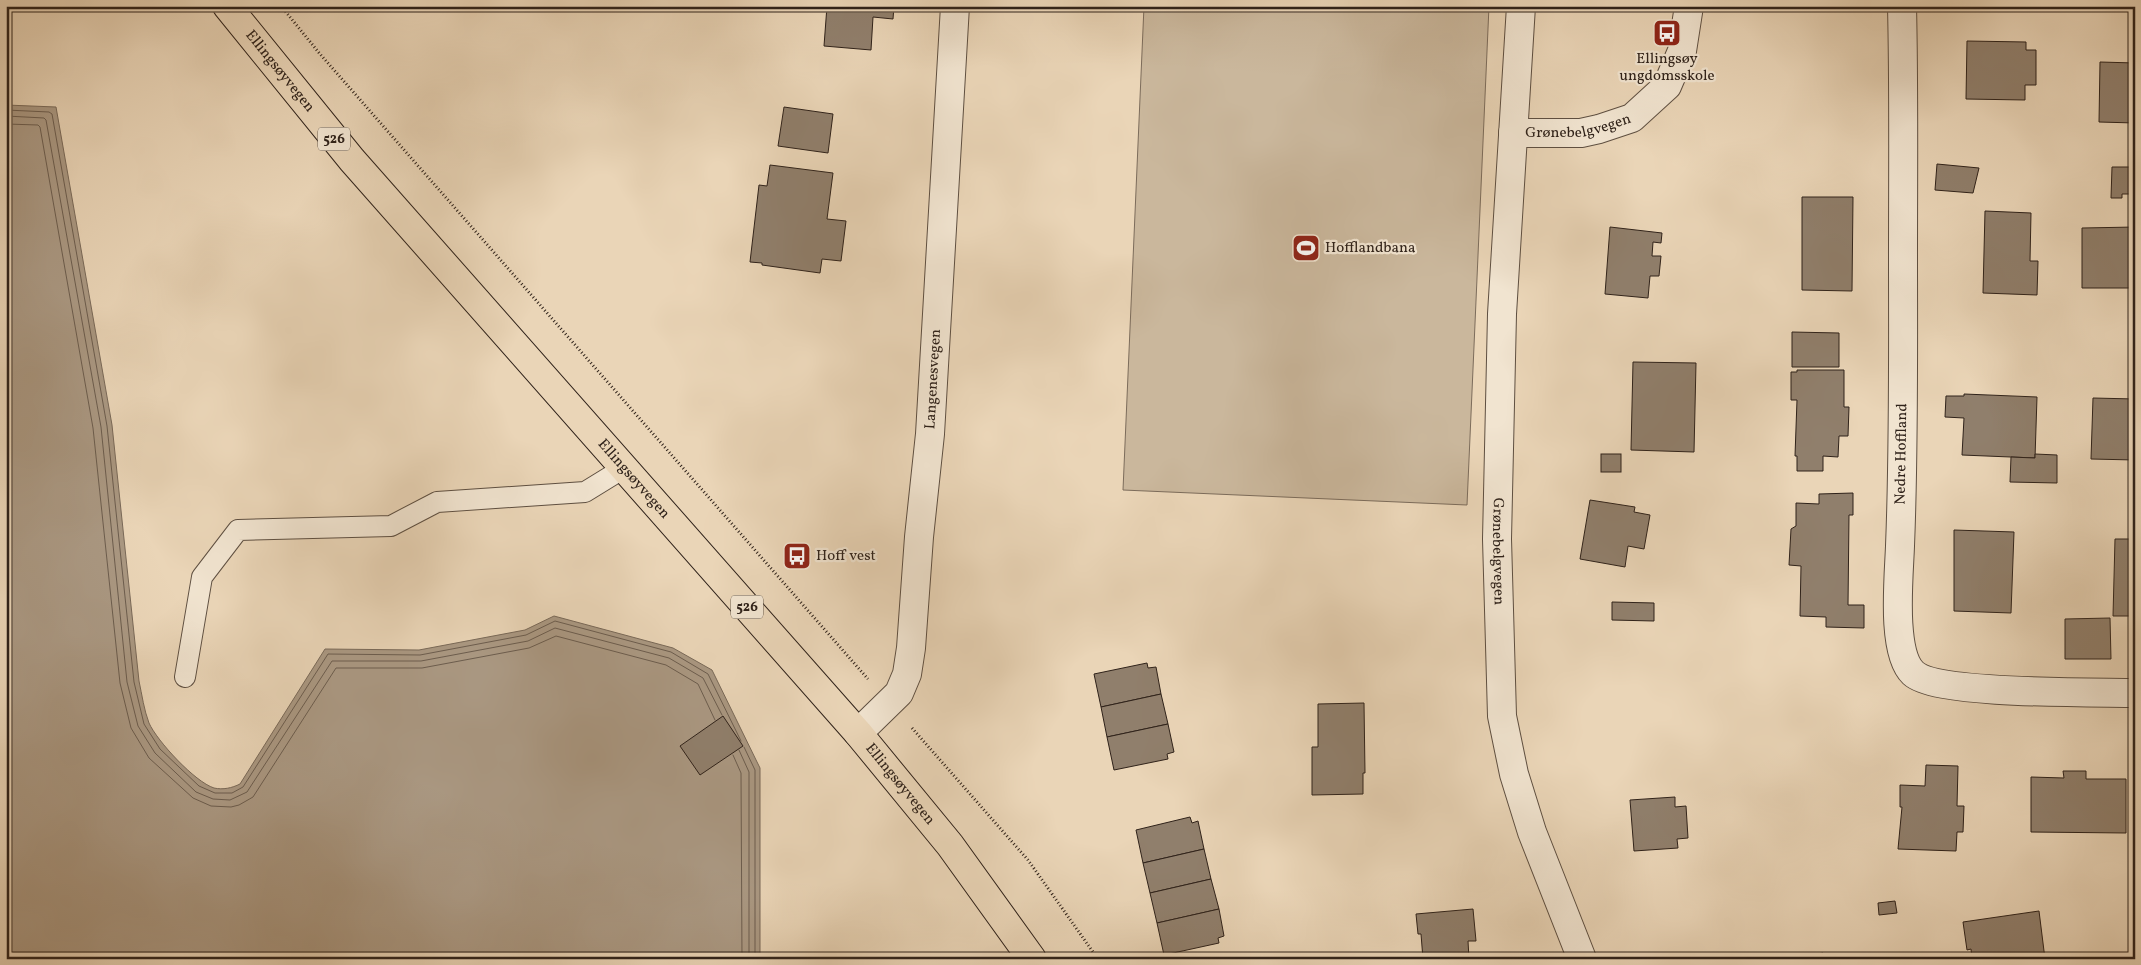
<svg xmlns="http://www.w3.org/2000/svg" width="2141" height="965" viewBox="0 0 2141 965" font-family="Vollkorn,serif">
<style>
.green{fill:#cab79c;stroke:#7c6c5b}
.water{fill:#aa9882;stroke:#796958}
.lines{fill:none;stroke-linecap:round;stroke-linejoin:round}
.shore{stroke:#6c5d4e;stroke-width:1}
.building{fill:#907f6c;stroke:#2f221a}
.lane-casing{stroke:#5e4f41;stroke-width:22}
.street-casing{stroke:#5e4f41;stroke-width:30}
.primary-casing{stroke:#2f221a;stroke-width:30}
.path{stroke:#2f221a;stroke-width:3;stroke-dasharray:1 2.5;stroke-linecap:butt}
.lane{stroke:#f1e4d0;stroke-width:20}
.street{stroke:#f1e4d0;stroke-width:28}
.primary{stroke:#ead5b7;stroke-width:28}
.labels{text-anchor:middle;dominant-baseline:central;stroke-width:4.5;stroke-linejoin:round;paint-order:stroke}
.shield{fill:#f1e4d0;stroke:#695c51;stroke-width:1}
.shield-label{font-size:14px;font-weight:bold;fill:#2f221a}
.poi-label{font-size:15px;fill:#2f221a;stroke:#f1e4d0;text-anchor:start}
.street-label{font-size:15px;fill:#2f221a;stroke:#f1e4d0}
</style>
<rect width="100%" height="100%" fill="#ead5b7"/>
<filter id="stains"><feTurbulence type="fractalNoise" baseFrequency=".004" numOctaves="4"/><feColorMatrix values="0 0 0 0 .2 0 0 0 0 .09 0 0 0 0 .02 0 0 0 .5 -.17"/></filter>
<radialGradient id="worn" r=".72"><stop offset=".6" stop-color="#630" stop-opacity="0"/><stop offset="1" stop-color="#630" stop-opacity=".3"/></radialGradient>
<polygon class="green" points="1144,6 1489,6 1467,505 1123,490"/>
<path class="water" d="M6,105L56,107L112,425L139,681C142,695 144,710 149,723C157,741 195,782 214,788C223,790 232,788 240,784L325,649L419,650L525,630L554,616L673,648L712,670L760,768V958L6,959Z"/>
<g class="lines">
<g class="shore">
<polyline points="6,110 49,112 52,114 107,426 134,682 144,724 160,749 199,786 215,793 232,793 243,787 328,654 420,655 526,635 555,621 671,652 708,674 741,741"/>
<polyline points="6,116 44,118 46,120 101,427 127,682 138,726 155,753 196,792 213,799 230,800 247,792 332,661 421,661 528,641 555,628 669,658 703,678 722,715"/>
<polyline points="6,124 38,125 40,127 93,428 120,683 131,728 149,758 193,798 211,806 231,807 239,805 253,797 336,668 422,668 529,648 556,636 666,665 698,684 715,720"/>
<polyline points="744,747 755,770 755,959"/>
<polyline points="739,750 749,772 749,959"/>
<polyline points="733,755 741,773 742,959"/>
</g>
</g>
<g class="building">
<polygon points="827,6 894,6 893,19 873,17 871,50 824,46"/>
<polygon points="1967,41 2026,42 2026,50 2036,50 2036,85 2025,85 2025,100 1966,99"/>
<polygon points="2100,62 2135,63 2135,123 2099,122"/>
<polygon points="784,107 833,114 828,153 778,146"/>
<polygon points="1937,164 1979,168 1973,193 1935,190"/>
<polygon points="770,165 833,173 827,219 846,221 841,261 822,259 820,273 762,265 762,263 750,262 759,185 767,186"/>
<polygon points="2112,167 2135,167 2135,194 2122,194 2122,198 2111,198"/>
<polygon points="1802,197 1853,197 1852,291 1802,290"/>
<polygon points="1985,211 2031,213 2030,261 2038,261 2037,295 1983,293"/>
<polygon points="1610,227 1662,233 1661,243 1653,242 1652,256 1661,256 1659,276 1650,276 1648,298 1605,294"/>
<polygon points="2135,227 2133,288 2082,288 2082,228"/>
<polygon points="1792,332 1839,333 1839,367 1792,367"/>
<polygon points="1633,362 1696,363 1694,452 1631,450"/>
<polygon points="1797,370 1844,370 1844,407 1849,407 1848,436 1839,436 1838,457 1823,456 1823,471 1797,471 1797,456 1795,456 1797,400 1791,400 1791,372 1797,372"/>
<polygon points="1964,394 2037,397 2035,458 1962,455 1964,418 1945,417 1946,396 1964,396"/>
<polygon points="2093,398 2135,399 2135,460 2091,459"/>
<rect x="1601" y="454" width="20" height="18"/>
<polygon points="2035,454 2057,455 2057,483 2010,482 2011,457 2035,458"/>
<polygon points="1853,493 1853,515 1849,515 1848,605 1864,605 1864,628 1826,627 1826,617 1800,616 1801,566 1789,565 1791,529 1796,526 1796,503 1819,504 1819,494"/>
<polygon points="1590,500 1635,507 1634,512 1650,515 1644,549 1628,546 1625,567 1580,559"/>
<polygon points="1954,530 2014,532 2011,613 1954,611"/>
<polygon points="2115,539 2135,539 2135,616 2113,616"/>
<polygon points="1612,602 1654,603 1654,621 1612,620"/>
<polygon points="2110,618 2111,659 2065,659 2065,619"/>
<polygon points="1147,663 1148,668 1156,667 1161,694 1101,707 1094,674"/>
<polygon points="1161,694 1168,724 1107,737 1101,707"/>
<polygon points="1364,703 1365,773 1363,773 1363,794 1312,795 1312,747 1318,747 1318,704"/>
<polygon points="723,716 743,746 700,775 680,746"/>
<polygon points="1168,724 1174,752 1167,754 1168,759 1114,770 1107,737"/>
<polygon points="1926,765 1958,766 1957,806 1964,806 1963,832 1957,832 1956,851 1898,849 1902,807 1900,807 1900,785 1925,786"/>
<polygon points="2063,771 2086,771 2086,779 2126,779 2126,833 2031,832 2031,777 2064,778"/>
<polygon points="1675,797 1675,807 1686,806 1688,838 1677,839 1678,848 1634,851 1630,800"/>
<polygon points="1190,817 1192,823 1198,821 1204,849 1143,863 1136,830"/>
<polygon points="1204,849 1211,879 1150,893 1143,863"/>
<polygon points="1211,879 1219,909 1157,923 1150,893"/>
<polygon points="1895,901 1897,913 1879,915 1878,903"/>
<polygon points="1219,909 1224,936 1218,938 1219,943 1164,955 1157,923"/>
<polygon points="1473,909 1476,941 1468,941 1469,959 1423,959 1421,934 1418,934 1416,914"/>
<polygon points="2039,911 2045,959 1972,959 1971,949 1967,950 1963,922"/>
<polygon points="1823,953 1824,959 1789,959"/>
</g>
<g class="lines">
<defs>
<polyline id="lane" points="185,677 202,577 238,530 391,526 437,502 585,492 624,468"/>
<g id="street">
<path id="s1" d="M1521,6L1502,314L1497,539L1502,716L1514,774L1532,832L1582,959"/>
<path d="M1902,6C1904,89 1903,171 1903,254C1903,351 1904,448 1900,546C1899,576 1891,652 1913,673C1936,695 2096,692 2135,693"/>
<path id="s2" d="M1513,133H1581L1599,129L1632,118L1667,86L1682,51L1689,6"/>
<path id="s3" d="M858,733L899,693L907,674L911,648L919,537L930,434L955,6"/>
</g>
<g id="primary">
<path id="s4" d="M227,6L352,160L858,733L950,845L1032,959"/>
</g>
</defs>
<use href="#lane" class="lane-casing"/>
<use href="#street" class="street-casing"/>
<use href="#primary" class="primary-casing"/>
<g class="path">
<polyline points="281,6 320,54 868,679"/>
<polyline points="912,728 1028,860 1098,959"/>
</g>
<use href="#lane" class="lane"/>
<use href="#street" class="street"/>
<use href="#primary" class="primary"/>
</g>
<defs>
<symbol id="bus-square" viewBox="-11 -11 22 22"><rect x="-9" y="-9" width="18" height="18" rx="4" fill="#8f2418" stroke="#f1e4d0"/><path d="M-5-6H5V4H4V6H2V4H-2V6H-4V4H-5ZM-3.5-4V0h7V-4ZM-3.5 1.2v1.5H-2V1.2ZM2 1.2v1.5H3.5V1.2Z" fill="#fff"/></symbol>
<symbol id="stadium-square" viewBox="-11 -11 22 22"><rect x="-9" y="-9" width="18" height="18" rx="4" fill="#8f2418" stroke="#f1e4d0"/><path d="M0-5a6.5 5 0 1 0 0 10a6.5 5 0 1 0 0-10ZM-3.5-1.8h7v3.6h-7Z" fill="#fff"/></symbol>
</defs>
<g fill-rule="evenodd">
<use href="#bus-square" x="1651" y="17" width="32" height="32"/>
<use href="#stadium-square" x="1290" y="232" width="32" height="32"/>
<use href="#bus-square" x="781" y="540" width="32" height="32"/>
</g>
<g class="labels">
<g class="shield">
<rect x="318" y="127.5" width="32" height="23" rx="4"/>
<rect x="731" y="595.5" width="32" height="23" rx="4"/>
</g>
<g class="shield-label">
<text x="334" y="139">526</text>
<text x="747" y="607">526</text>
</g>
<g class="poi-label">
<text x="1667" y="59" text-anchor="middle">Ellingsøy<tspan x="1667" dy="17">ungdomsskole</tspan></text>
<text x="1325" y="248">Hofflandbana</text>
<text x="816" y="556">Hoff vest</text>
</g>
<g class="street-label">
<text stroke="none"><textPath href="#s4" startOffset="84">Ellingsøyvegen</textPath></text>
<text stroke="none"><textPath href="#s2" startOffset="66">Grønebelgvegen</textPath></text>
<text stroke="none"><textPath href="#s3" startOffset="374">Langenesvegen</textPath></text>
<text transform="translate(1902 454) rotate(-89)">Nedre Hoffland</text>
<text stroke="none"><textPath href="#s4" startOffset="624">Ellingsøyvegen</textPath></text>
<text stroke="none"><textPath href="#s1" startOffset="546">Grønebelgvegen</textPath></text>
<text stroke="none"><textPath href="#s4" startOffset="1029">Ellingsøyvegen</textPath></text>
</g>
</g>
<rect width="2141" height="965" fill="none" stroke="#ead5b7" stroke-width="25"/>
<rect x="8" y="8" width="2126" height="950" fill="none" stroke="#2f221a" stroke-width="2.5"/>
<rect x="12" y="12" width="2116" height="940" fill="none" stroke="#2f221a"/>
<rect width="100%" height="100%" filter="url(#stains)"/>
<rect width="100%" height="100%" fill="url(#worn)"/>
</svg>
